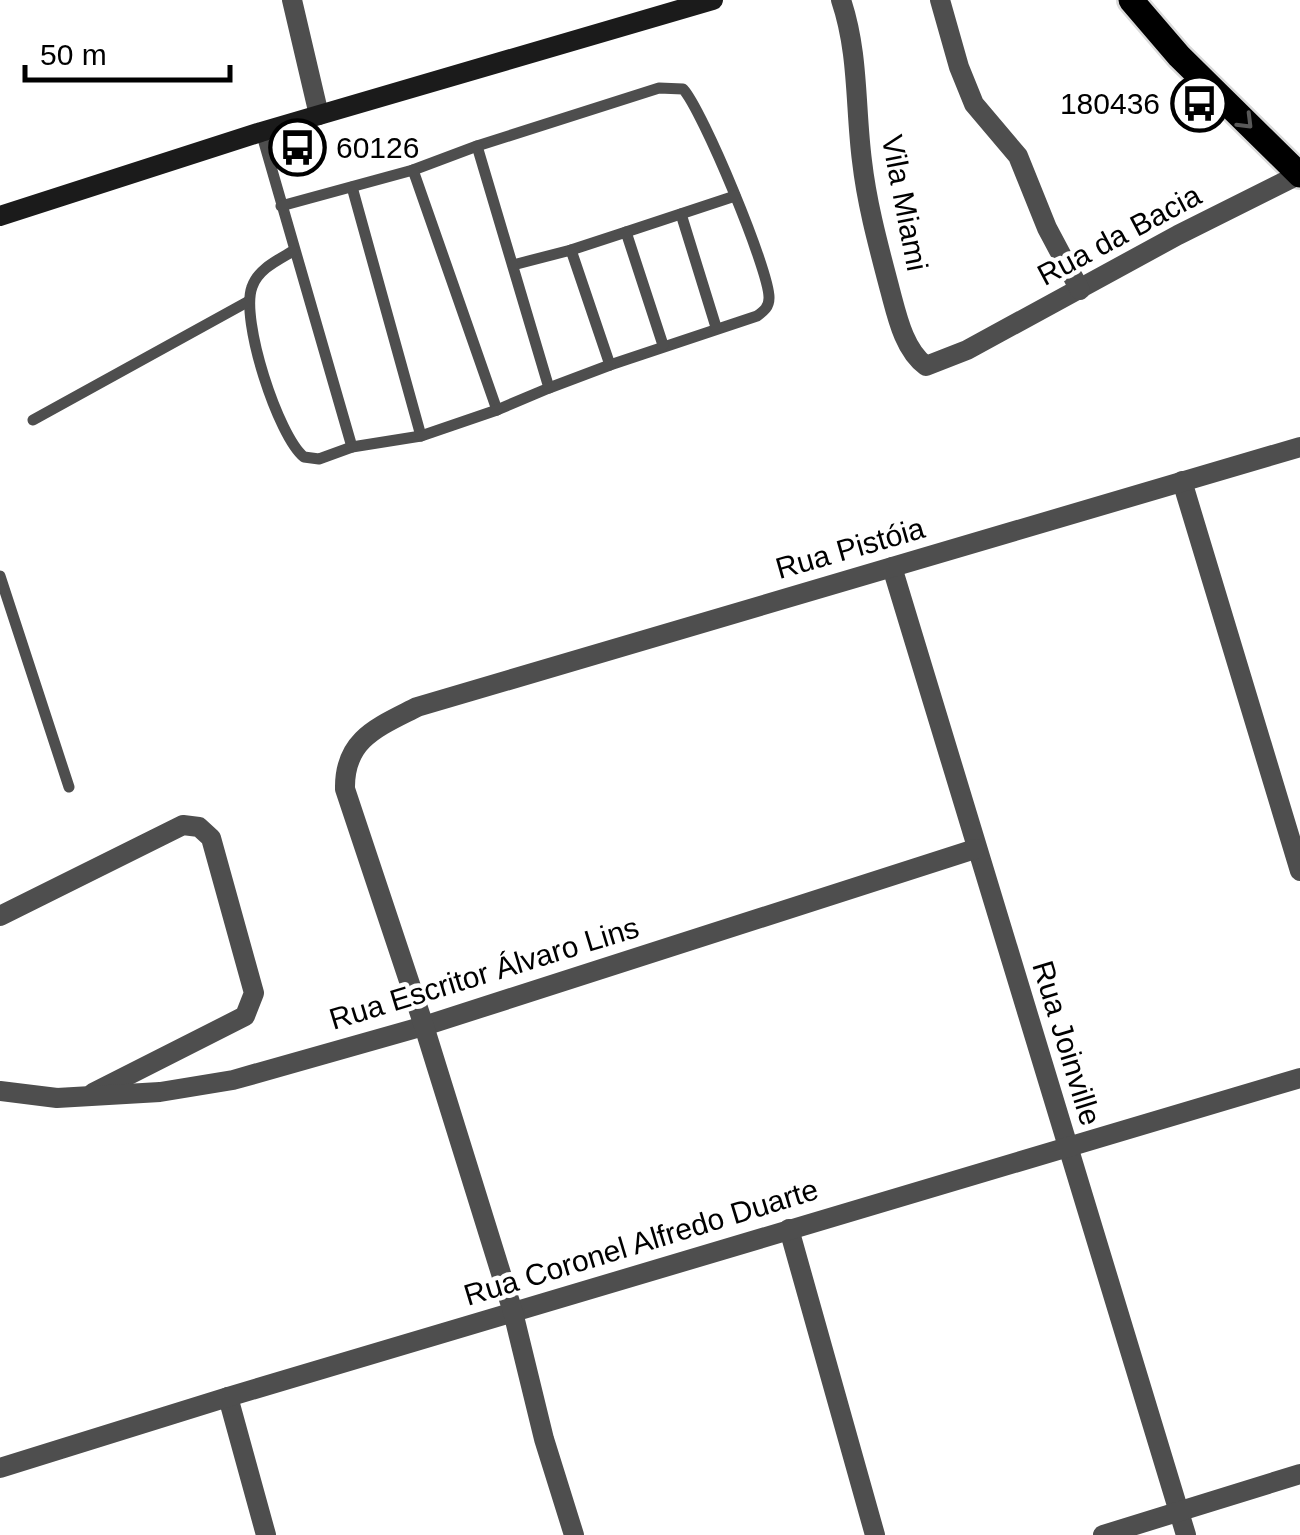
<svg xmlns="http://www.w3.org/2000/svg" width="1300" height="1535" viewBox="0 0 1300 1535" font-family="Helvetica,sans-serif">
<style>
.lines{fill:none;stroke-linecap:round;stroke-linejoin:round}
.primary-casing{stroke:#dbdbdb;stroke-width:30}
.lane{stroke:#4e4e4e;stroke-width:11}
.street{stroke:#4e4e4e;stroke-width:20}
.secondary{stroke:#1b1b1b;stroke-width:20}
.primary{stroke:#000;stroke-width:25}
.oneway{stroke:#595959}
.labels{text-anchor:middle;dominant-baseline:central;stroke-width:9;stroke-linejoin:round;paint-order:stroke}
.poi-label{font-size:30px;fill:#000;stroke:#fff;text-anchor:end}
.street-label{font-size:30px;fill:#000;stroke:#fff}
</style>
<rect width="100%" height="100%" fill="#fff"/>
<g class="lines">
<defs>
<polyline id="primary" points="1131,0 1179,56 1300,175"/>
</defs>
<use href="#primary" class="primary-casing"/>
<g class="lane">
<polyline points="261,132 352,447 421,436 352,187"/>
<path d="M413,170L477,146L659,88L683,89C702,109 770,272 769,298C769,307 764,311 757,316L610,365L571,250L513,265"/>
<polyline points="281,206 413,170 497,410 549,388 477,146"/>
<polyline points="681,214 716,327"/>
<polyline points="626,232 735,196"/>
<polyline points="571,250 626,232 663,345"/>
<path d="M293,251C278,260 258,269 252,287C240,319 278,436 304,457L319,459L352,447"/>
<polyline points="549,388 610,365"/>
<polyline points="33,420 249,301"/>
<polyline points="421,436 497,410"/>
<polyline points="0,576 69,787"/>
</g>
<g class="street">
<polyline points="292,0 319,115"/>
<path d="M841,0C859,53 855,107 862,161C867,205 879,248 890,290C897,316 904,350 926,366L967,350L1178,235L1300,174"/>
<polyline points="940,0 959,67 974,104 1018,156 1047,228 1080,290"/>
<polyline points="1182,481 1300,871"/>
<polyline points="892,567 1186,1535"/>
<polyline points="0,916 183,825 199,827 211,838 254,993 245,1016 93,1093"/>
<polyline points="0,1091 57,1098 160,1092 233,1080 424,1026 975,849"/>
<polyline points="789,1229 875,1535"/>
<polyline points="228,1397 266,1535"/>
<polyline points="0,1468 228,1397 1300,1078"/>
<path d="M574,1535L544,1439L513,1312L424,1026L345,789C344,739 378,727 417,707L1300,447"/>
<polyline points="1103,1535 1300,1474"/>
</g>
<polyline class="secondary" points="0,216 261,132 713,0"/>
<use href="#primary" class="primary"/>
</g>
<defs><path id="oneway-chevron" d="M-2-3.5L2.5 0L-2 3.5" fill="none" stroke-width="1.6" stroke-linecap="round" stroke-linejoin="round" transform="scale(2.5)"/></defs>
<use class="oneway" href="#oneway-chevron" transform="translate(1246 122) rotate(45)"/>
<defs>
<symbol id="bus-ring" viewBox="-11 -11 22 22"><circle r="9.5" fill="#fff" stroke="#000" stroke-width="1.5"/><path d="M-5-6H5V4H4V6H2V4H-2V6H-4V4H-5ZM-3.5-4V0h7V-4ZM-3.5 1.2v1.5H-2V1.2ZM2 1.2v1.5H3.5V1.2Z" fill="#000"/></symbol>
</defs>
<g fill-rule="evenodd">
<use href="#bus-ring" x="1168" y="72" width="63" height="63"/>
<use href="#bus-ring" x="266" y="116" width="63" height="63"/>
</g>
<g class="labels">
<g class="poi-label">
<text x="1160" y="103">180436</text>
<text x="336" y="147" text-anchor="start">60126</text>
</g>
<g class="street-label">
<text transform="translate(905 203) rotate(79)">Vila Miami</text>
<text transform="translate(1119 235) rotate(-28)">Rua da Bacia</text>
<text transform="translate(850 548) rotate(-16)">Rua Pistóia</text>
<text transform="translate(484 973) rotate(-17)">Rua Escritor Álvaro Lins</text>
<text transform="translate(1067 1043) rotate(73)">Rua Joinville</text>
<text transform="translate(641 1242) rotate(-17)">Rua Coronel Alfredo Duarte</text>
</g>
</g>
<path d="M25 65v15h205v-15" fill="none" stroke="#000000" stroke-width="5"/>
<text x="40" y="65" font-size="30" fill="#000000" stroke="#ffffff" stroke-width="8" paint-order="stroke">50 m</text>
</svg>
